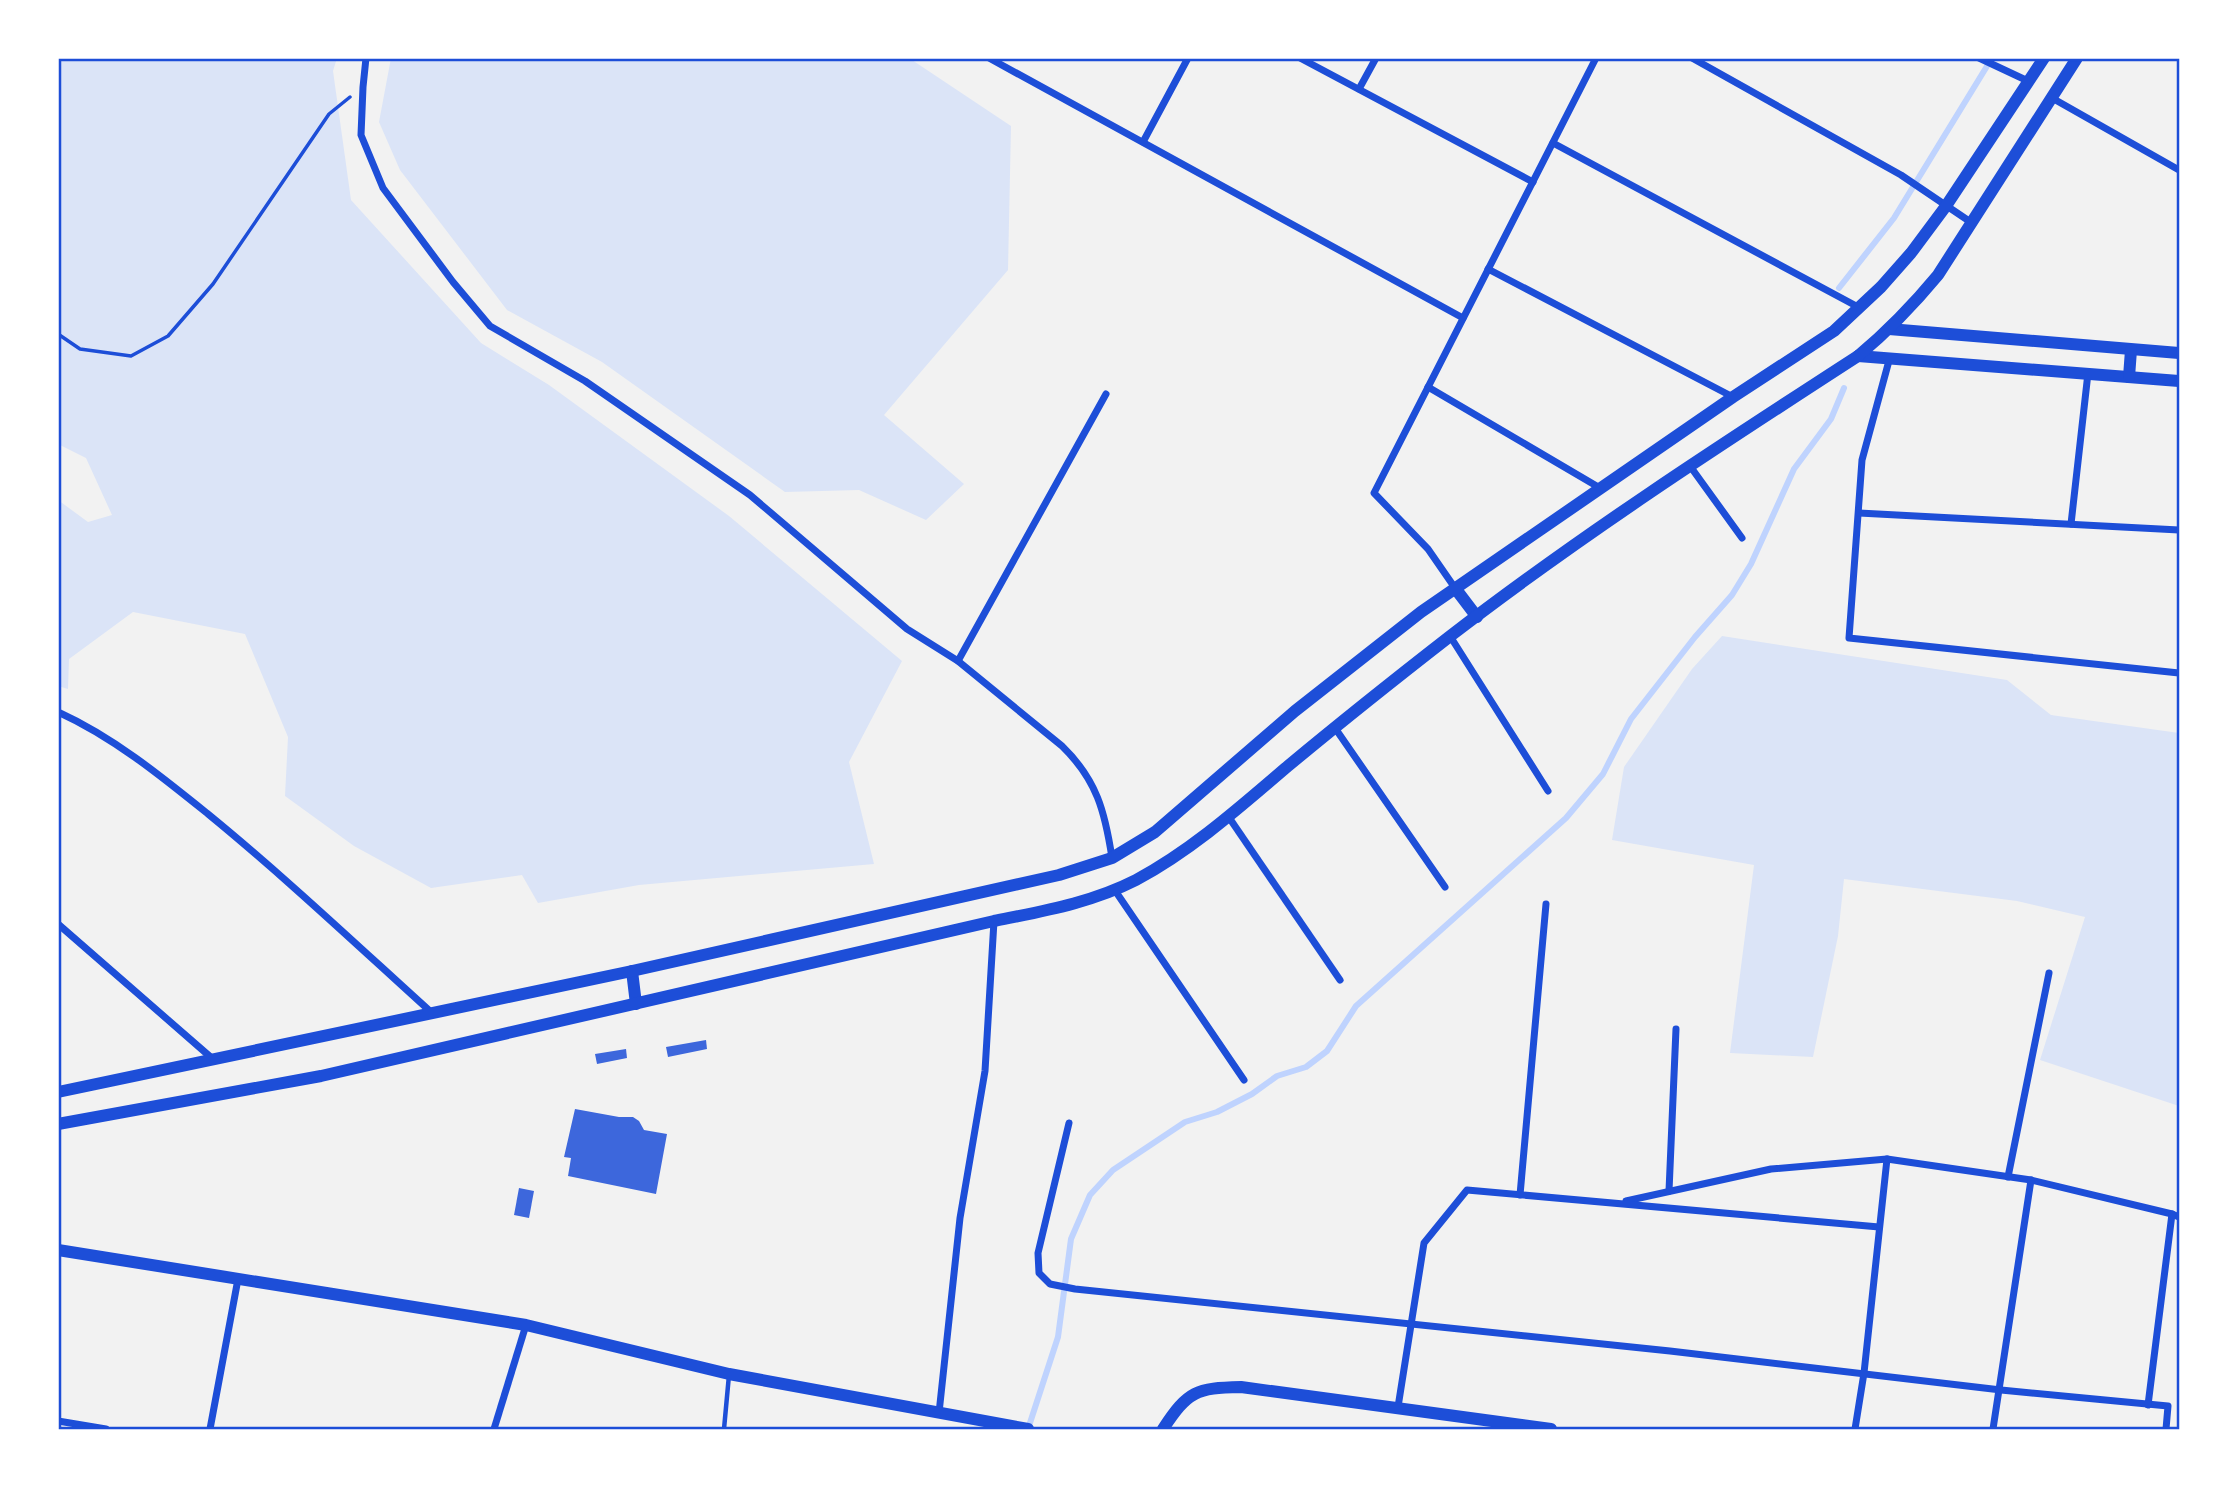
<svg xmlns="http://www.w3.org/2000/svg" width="2237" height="1487" viewBox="0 0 2237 1487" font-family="'Titillium Web',sans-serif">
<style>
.green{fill:#dbe4f7}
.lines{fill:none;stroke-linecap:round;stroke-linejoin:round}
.stream{stroke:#bfd3fe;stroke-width:6}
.building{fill:#3d67dc}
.path{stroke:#1d4ed8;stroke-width:3.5}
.service{stroke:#1d4ed8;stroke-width:4.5}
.minor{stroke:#1d4ed8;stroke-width:7}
.tertiary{stroke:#1d4ed8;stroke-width:12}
.secondary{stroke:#1d4ed8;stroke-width:12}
.neatline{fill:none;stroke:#1d4ed8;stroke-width:2.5}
</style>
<rect width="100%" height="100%" fill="#f2f2f2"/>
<g class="green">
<polygon points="58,58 337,58 333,71 351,200 481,343 549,385 729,516 902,661 849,762 874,864 639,885 538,903 522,875 431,888 354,846 285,796 288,737 245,634 133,612 69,659 68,689 58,686 58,500 88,522 112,515 86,458 58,444"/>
<polygon points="391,58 909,58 1011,126 1008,270 884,415 964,484 926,520 859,490 785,492 602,362 507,310 400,170 379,122"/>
<polygon points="1722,636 2007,680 2051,715 2179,733 2179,1106 2040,1060 2085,917 2017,901 1844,879 1838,936 1813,1057 1730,1053 1754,865 1612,840 1624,767 1692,669"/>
</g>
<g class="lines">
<g class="stream">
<polyline points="1839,288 1894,218 1992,58"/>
<polyline points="1028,1429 1058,1337 1071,1239 1090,1195 1113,1170 1185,1122 1217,1112 1252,1094 1277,1076 1306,1067 1327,1051 1356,1006 1566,818 1603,774 1631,719 1695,637 1732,595 1751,564 1794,469 1831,419 1844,388"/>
</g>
</g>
<g class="building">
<polygon points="706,1040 707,1049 668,1057 666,1047"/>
<polygon points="626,1049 627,1058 597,1064 595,1054"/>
<polygon points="575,1109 619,1117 633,1117 639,1121 644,1130 667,1134 656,1194 568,1176 571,1158 564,1157"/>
<polygon points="519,1188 534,1191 529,1218 514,1215"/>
</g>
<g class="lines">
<polyline class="path" points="58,334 80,349 131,356 168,336 213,284 329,114 350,97"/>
<polyline class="service" points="724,1429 729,1375"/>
<g class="minor">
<path d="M366,58L363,87L361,135L383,188L453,282L490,326L585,381L750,495L907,629L958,661L1062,746C1097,780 1105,812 1112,858"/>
<polyline points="989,58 1463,318"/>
<polyline points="1300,58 1533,182"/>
<polyline points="1692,58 1901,175 1972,223"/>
<polyline points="1979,58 2028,81"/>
<polyline points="1359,89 1376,58"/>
<polyline points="2052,98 2179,170"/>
<polyline points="1143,142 1188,58"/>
<polyline points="1553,143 1860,308"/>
<polyline points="1488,269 1733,397"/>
<polyline points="1890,357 1862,460 1849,638 2179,673"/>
<polyline points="1428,387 1600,488"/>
<polyline points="1690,466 1742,538"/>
<polyline points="1859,513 2179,530"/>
<polyline points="2071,524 2088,373"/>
<polyline points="1455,588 1428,549 1374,493 1596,58"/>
<polyline points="1450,636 1548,791"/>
<polyline points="958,661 1106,394"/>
<path d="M58,712C113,737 161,776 208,814C285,877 358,946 432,1013"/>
<polyline points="1335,728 1445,887"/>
<polyline points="1228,816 1340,980"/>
<polyline points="1114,889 1244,1080"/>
<polyline points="58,924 214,1060"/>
<polyline points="1069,1123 1038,1253 1039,1273 1050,1284 1075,1289 1670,1351 2001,1390 2168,1406 2166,1429"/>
<polyline points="2008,1177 2049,973"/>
<polyline points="1669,1191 1676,1029"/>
<polyline points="1520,1195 1546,904"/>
<polyline points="1626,1201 1771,1169 1887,1159 2031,1180 2172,1214 2179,1217"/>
<polyline points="2148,1405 2172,1214"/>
<polyline points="1398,1407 1424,1243 1467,1190 1879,1227"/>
<polyline points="939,1413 960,1218 985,1071 994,921"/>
<polyline points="58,1421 106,1429"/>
<polyline points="210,1429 238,1279"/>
<polyline points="494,1429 526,1325"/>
<polyline points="1855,1429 1864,1373 1887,1159"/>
<polyline points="1993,1429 2031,1180"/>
</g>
<g class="tertiary">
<polyline points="1889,329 2179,353"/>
<polyline points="1858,356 2179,381"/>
<polyline points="2129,377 2131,350"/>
<path d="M1163,1429C1188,1391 1196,1388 1241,1387L1551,1429"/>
</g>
<g class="secondary">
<polyline points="1455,588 1477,617"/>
<polyline points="632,971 636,1004"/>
<polyline points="58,1092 632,971 1059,875 1112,858 1155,832 1295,711 1421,612 1733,397 1834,331 1881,287 1911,253 1946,206 2044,58"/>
<path d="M58,1124L321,1076L994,921C1043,911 1091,903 1136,880C1192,850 1240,807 1288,766C1341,722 1395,679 1449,637C1580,536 1719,446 1858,356C1888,331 1914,304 1938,275L2077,58"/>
<polyline points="58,1250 526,1325 729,1374 1028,1429"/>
</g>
</g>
<rect width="2237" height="1487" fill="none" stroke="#ffffff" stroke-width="119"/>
<rect x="60" y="60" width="2118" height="1368" class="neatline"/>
</svg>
